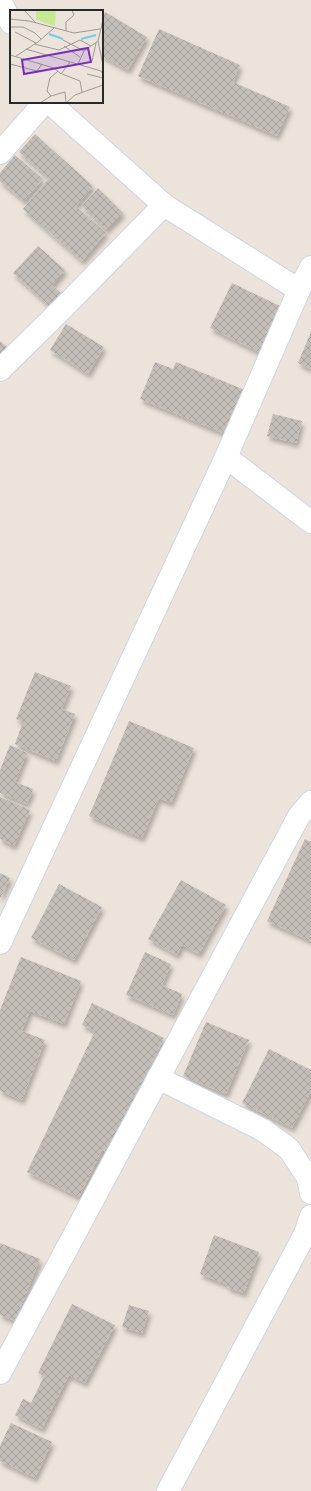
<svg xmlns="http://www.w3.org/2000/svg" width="311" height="1491" viewBox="0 0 311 1491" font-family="Cabin,sans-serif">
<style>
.building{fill:url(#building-cross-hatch);filter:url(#shadow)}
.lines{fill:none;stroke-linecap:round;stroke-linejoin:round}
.minor-casing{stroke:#d0d4e2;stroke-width:24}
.minor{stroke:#fff;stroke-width:22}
.inset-river{fill:none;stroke:#6eceee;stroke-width:2}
.inset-road{fill:none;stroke:#9e9994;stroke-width:1}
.view{fill:#7b2cbf;fill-opacity:0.15;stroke:#7b2cbf;stroke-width:2}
.inset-edge{fill:none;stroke:#292929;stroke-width:2}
</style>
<defs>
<pattern id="building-cross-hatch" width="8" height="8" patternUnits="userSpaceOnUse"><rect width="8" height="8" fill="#c4beb8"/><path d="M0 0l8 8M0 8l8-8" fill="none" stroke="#a8a39e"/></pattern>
<filter id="shadow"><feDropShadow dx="2.5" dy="4.5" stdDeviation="2" flood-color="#0004"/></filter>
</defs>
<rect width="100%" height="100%" fill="#ece4db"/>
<g class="building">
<polygon points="105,12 147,37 128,70 102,56 102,17"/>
<polygon points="159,29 240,65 233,82 290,107 277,136 138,76"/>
<polygon points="35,134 93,186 76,206 106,233 82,261 23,209 49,178 19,152"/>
<polygon points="15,155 43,179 24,201 0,181 0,173"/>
<polygon points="98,188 123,213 106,230 82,206"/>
<polygon points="38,246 65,270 52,285 65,297 54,310 13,273"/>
<polygon points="232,283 282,307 261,353 210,328"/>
<polygon points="66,324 104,347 88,374 50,350"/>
<polygon points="311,332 311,369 298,363"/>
<polygon points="0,341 8,348 0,358"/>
<polygon points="155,362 173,369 176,362 245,390 228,435 140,399"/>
<polygon points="273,414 302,421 296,443 267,436"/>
<polygon points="35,672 71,686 62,709 75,714 56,761 15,744 23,722 16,719"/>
<polygon points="129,721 194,748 171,803 159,798 142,838 89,816"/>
<polygon points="10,745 27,753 15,782 33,789 27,804 0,793 0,770"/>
<polygon points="0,797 30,810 14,846 0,839"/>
<polygon points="305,839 311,842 311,941 267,921"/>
<polygon points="0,873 10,878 0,899"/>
<polygon points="181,880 226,905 199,954 182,945 177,955 148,939"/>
<polygon points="59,884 102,907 74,960 31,938"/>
<polygon points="145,952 171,964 162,985 182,994 173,1015 126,995"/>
<polygon points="21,957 81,981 64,1024 30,1011 22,1031 45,1040 22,1100 0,1091 0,1010"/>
<polygon points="92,1003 164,1038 108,1153 102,1150 79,1197 27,1172 95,1031 82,1025"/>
<polygon points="206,1022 249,1040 226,1094 183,1076"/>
<polygon points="269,1049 311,1070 311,1091 292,1128 242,1103"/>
<polygon points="214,1235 259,1252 244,1293 227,1287 228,1285 200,1274"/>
<polygon points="0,1243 40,1259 15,1321 0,1315"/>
<polygon points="72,1304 115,1325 85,1383 69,1375 42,1429 15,1415 23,1399 31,1403 44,1376 38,1373"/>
<polygon points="129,1305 149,1311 142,1333 122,1327"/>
<polygon points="11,1423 52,1442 35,1478 0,1461 0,1446"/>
</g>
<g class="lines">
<defs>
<g id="minor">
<polyline points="0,0 11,23"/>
<polyline points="49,102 164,205 299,290"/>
<polyline points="0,153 45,102"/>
<polyline points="0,370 64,307 164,205"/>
<polyline points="226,457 311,522"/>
<polyline points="0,943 226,457 299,290 311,267"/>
<polyline points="158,1078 263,1130 289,1149 308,1178 311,1193"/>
<polyline points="0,1373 299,816 311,802"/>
<polyline points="168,1491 305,1234 311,1216"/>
</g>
</defs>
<use href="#minor" class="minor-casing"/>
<use href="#minor" class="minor"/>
</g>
<g transform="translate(10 10)">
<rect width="93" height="93" fill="#ece4db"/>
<path d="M26,0H46L45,16L26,10Z" fill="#c6ea93"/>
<path class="inset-river" d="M39,24L53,29M71,29L86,25"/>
<path class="inset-road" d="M14,0L26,13M0,9L19,11L64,23L90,19M93,10L88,31L93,55M0,17H13L25,23L31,29M56,21V12L64,5L62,0M5,22L26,33M53,30L74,41M24,34L49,40L70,30L81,36M54,36L70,47M16,39L91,61L93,64M0,45L44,58L51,64L60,52M6,46L28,32L44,18M82,51L86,33M0,54L27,61L32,54M68,54L74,41L88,31M52,64L70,71L72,82M77,64L93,68M41,86L37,81L40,68L48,61M30,93L41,86L55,82L56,93M56,93L65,85L93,75"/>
<path class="view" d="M78,38L81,52L14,64L12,50Z"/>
<rect width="93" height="93" class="inset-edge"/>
</g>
</svg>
